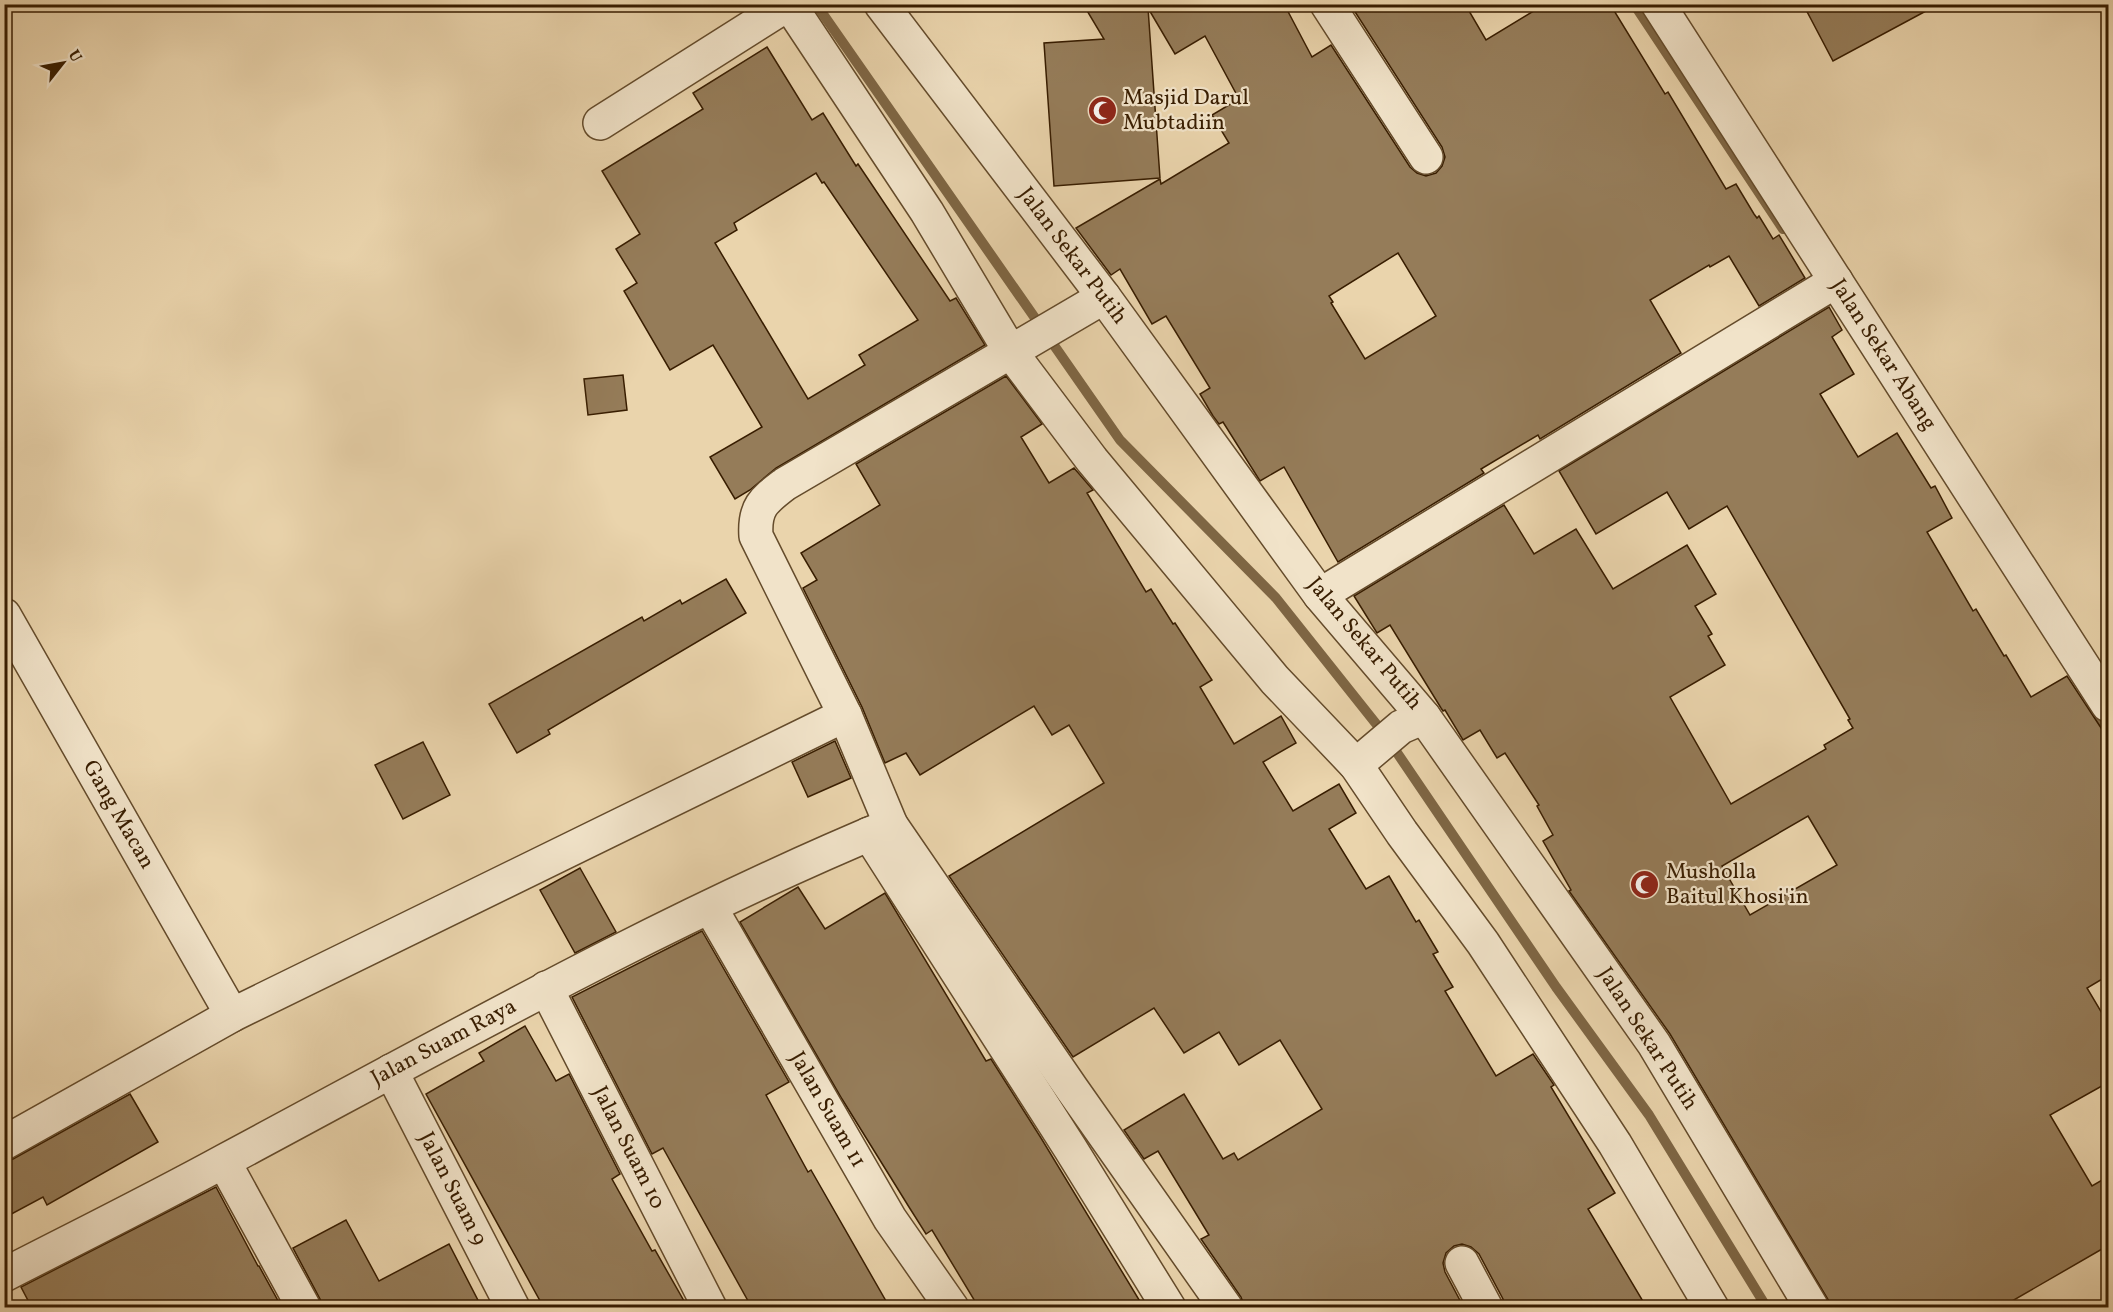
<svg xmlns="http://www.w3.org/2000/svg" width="2113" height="1312" viewBox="0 0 2113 1312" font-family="Vollkorn,serif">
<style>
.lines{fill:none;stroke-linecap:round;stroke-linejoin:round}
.stream{stroke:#7e6644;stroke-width:10}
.building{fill:#957c59;stroke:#381d00;stroke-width:1.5;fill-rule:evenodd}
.minor-casing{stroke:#644b2b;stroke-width:36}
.minor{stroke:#f1e3c9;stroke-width:33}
.labels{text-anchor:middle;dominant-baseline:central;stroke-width:4.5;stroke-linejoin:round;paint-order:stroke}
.poi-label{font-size:22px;fill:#381d00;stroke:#f1e3c9;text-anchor:start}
.street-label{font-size:22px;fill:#381d00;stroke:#f1e3c9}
</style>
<rect width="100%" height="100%" fill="#ead4ac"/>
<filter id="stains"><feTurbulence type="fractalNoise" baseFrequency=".00333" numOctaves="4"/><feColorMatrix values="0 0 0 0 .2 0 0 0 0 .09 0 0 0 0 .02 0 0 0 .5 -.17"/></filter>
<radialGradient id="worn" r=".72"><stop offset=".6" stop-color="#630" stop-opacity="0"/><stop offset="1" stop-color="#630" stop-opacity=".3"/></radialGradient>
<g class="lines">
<g class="stream">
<polyline points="816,4 1120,440 1276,598 1385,735 1556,987 1649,1115 1767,1308"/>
<polyline points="1634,4 1783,229"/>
<polyline points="2091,706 2108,734"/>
</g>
</g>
<g class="building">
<path d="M1083,4H1284L1312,57L1331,45L1410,167L1417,173L1426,176L1436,173L1442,166L1445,157L1442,147L1350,4H1465L1486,40L1545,4H1610L1665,94L1668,92L1726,189L1736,184L1754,214L1757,218L1759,216L1773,239L1779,235L1805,278L1759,306L1729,256L1710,267L1709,265L1650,300L1681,353L1540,439L1538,435L1481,469L1484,473L1338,562L1284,467L1260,481L1223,422L1219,424L1213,416L1200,394L1210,388L1166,316L1152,324L1120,269L1111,275L1076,228L1160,179L1161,184L1229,143L1212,115L1239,99L1205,36L1175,54L1148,8L1160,178L1054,186L1044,43L1104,39ZM1398,253L1436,316L1365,359L1331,303L1333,302L1329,296Z"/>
<polygon points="1803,4 1939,4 1833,61"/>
<path d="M767,47L812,120L823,113L856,166L858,164L950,301L956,298L985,345L776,468L750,490L735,499L710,457L762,427L713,345L670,370L624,291L637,283L616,249L640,234L602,171L703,109L693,93ZM816,173L822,183L824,182L918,320L859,355L865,365L808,399L715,243L737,230L734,223Z"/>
<path d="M1829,307L1842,330L1832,337L1854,374L1820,394L1858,457L1897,433L1931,488L1935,486L1952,518L1927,532L1973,611L1976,609L2004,656L2006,655L2031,697L2067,676L2109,740V975L2087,988L2109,1025V1082L2050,1115L2092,1186L2109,1176V1245L2000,1308H1833L1670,1034L1569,891L1571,890L1543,841L1553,835L1537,806L1539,805L1505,753L1497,758L1480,730L1463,740L1445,710L1443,711L1441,708L1390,625L1377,633L1354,596L1504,505L1534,554L1576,529L1613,589L1687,545L1716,594L1695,606L1712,634L1708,636L1725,665L1670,697L1731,804L1826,749L1824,745L1853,728L1848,720L1850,719L1727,506L1689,529L1667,492L1596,534L1559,471ZM1808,816L1837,865L1750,915L1722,866Z"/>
<polygon points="623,375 627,410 588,415 584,379"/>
<polygon points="1006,376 1042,424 1021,437 1049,483 1074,468 1093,490 1087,493 1146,592 1151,589 1173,624 1175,623 1212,680 1200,687 1234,744 1281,716 1296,743 1263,762 1293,811 1339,784 1356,813 1329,829 1366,889 1389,876 1416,922 1419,920 1438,952 1433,954 1453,987 1445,991 1496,1076 1533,1054 1554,1085 1551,1087 1615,1193 1588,1209 1647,1308 1505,1308 1503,1299 1479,1254 1471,1247 1462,1244 1454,1246 1446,1253 1443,1263 1445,1272 1464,1308 1245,1308 1241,1297 1201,1239 1209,1235 1158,1151 1144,1159 1124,1130 1184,1094 1223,1159 1234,1153 1238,1160 1322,1109 1280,1040 1239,1065 1219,1032 1184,1053 1154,1008 1073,1057 949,876 1104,783 1069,725 1052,735 1034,706 920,775 906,753 885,763 862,707 803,588 817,580 801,553 880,505 856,464"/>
<polygon points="726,579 746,613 548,730 550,734 517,753 489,704 642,617 644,621 680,600 682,604"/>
<polygon points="835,741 851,778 808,797 792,762"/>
<polygon points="423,742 450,795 403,819 375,765"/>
<polygon points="580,868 616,932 575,953 540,890"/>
<polygon points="798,887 825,929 885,893 986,1061 991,1059 1041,1138 1144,1308 979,1308 932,1230 926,1234 909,1207 842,1099 740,922"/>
<polygon points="702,931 789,1082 766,1095 808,1172 811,1170 890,1308 752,1308 663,1148 652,1154 572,997"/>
<polygon points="525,1026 556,1081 569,1074 620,1174 612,1179 652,1251 655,1250 688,1308 544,1308 426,1094 484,1061 479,1053"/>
<polygon points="130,1094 158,1142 47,1205 43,1197 4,1218 4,1162 13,1159"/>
<polygon points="216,1187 258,1266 259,1266 282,1308 32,1308 21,1287"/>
<polygon points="346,1220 379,1281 449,1244 482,1308 323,1308 320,1299 293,1248"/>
</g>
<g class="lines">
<defs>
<g id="minor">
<polyline points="789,4 927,212 1010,351 1092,460 1275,680 1356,765 1402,833 1483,943 1615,1144 1712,1308"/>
<polyline points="881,4 1104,297 1320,595 1424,717 1654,1044 1812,1308"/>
<polyline points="1327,4 1426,157"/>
<polyline points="1658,4 2108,705"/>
<polyline points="600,123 788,4"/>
<path d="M1104,297L785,484C764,500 754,507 756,536L845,715L891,825L1072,1089L1226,1308"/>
<polyline points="1320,595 1836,281"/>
<polyline points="4,615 232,1015"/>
<polyline points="1356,765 1401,727 1424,717"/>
<polyline points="869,834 1070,1148 1169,1308"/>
<polyline points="710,907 890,1219 952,1308"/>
<polyline points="546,988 710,1308"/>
<polyline points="391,1071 513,1308"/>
<polyline points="4,1143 232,1015 845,715"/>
<polyline points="224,1162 304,1308"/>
<polyline points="1462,1263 1486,1308"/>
<path d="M4,1275C78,1237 153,1200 226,1160C445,1043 662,920 891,825"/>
</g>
</defs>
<use href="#minor" class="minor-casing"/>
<use href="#minor" class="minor"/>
</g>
<defs>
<symbol id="mosque-disc" viewBox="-11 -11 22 22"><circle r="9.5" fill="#8f2418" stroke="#f1e3c9"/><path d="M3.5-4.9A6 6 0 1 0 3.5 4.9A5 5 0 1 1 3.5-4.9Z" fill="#fff"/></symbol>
</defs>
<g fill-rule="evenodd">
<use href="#mosque-disc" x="1086" y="94" width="33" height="33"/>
<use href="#mosque-disc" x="1628" y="868" width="33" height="33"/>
</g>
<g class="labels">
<g class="poi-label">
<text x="1123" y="98">Masjid Darul<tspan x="1123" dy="25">Mubtadiin</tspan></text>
<text x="1666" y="872">Musholla<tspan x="1666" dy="25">Baitul Khosi'in</tspan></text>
</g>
<g class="street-label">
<text transform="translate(1072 256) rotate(53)">Jalan Sekar Putih</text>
<text transform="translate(1883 355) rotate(57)">Jalan Sekar Abang</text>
<text transform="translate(1364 644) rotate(50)">Jalan Sekar Putih</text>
<text transform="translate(118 815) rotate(60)">Gang Macan</text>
<text transform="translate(1647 1039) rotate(57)">Jalan Sekar Putih</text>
<text transform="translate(444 1043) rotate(-28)">Jalan Suam Raya</text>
<text transform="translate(827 1110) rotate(60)">Jalan Suam 11</text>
<text transform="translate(628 1148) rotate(63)">Jalan Suam 10</text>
<text transform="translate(452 1189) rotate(63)">Jalan Suam 9</text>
</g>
</g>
<rect width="2113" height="1312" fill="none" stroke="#ead4ac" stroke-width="24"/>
<rect x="6" y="6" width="2101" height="1300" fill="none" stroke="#381d00" stroke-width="3"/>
<rect x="12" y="12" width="2089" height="1288" fill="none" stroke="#381d00" stroke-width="1.5"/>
<g transform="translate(63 63) rotate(59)" stroke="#f1e3c9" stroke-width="4.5" paint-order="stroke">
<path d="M0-4.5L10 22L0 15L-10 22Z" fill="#381d00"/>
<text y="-9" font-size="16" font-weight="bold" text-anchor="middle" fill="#381d00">U</text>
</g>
<rect width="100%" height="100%" filter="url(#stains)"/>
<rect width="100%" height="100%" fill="url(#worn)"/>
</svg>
